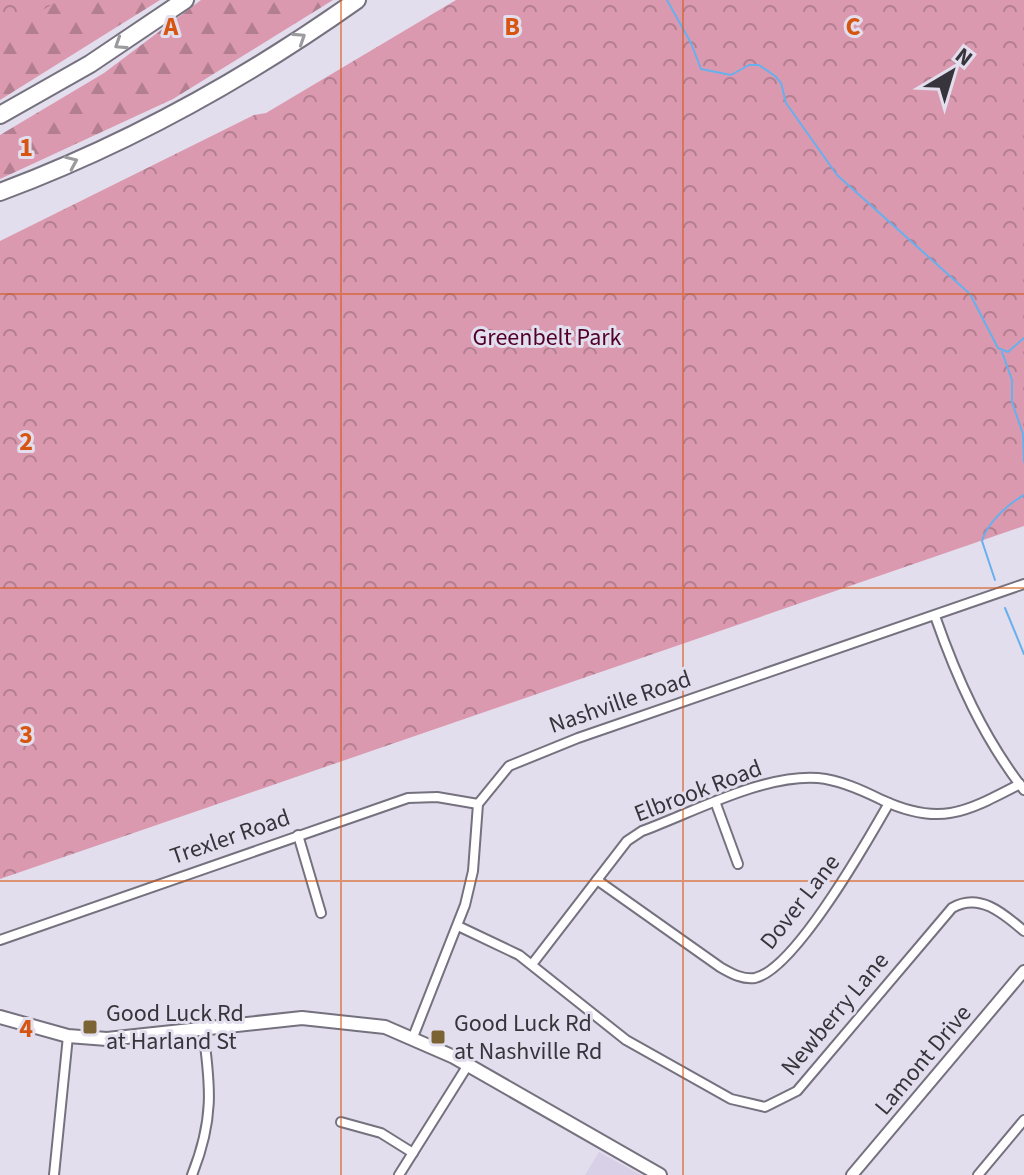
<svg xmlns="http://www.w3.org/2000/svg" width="1024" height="1175" viewBox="0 0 1024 1175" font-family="'Source Sans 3',sans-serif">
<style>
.built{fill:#d8d0e7}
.forest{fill:url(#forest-firs)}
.park{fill:url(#park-crowns)}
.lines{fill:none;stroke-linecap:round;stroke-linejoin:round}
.stream{stroke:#67b0ee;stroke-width:2}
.minor-casing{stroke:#75717e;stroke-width:12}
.tertiary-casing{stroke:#75717e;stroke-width:14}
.secondary-casing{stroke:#75717e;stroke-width:16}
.motorway-casing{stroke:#75717e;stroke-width:20}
.minor{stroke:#fff;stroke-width:8}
.tertiary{stroke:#fff;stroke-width:10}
.secondary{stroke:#fff;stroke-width:12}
.motorway{stroke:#fff;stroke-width:16}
.oneway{stroke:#9b9a9d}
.grid{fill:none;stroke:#d65511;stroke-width:2;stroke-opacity:0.55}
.poi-dot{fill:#7c6334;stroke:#e3deed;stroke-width:3}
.labels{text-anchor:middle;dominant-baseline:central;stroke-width:6;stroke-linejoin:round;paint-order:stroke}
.park-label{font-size:24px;fill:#52002a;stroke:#e3deed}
.street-label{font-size:24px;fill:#37353b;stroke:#e3deed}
.poi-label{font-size:24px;fill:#37353b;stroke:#e3deed;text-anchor:start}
.grid-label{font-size:26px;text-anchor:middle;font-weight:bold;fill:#d65511;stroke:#e3deed;stroke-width:6;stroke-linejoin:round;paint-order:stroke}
</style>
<defs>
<pattern id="forest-firs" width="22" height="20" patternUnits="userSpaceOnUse" patternTransform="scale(2)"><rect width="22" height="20" fill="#db99af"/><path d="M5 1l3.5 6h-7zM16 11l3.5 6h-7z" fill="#b27e90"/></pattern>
<pattern id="park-crowns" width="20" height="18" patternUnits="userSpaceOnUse" patternTransform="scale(2)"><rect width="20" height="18" fill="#db99af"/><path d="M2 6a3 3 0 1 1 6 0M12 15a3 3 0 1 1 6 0" fill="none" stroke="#b27e90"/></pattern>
</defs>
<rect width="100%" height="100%" fill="#e3deed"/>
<polygon class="built" points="599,1152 641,1175 585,1175"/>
<g class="forest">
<polygon points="0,0 160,0 0,100"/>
<polygon points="201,0 333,0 173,99 0,179 0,135 104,73"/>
</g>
<g class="park">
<polygon points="0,0 60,0 0,34"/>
<polygon points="456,0 1024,0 1024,526 0,879 0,241 254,115 266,113"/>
</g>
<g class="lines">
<g class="stream">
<polyline points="667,0 691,43 701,69 731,75 749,65 759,65 775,76 781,83 786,103 837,175 970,294 998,348 1008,352 1024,338"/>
<polyline points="1002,352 1012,380 1012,402 1023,434 1024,462"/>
<path d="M995,580L982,541C987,523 1008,504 1024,495"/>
<polyline points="1005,608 1024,654"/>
</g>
<defs>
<g id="minor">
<path d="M935,616C957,679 983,737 1024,790"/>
<polyline points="716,804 738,864"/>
<polyline points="298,835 321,913"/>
<path d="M597,880L720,967C731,973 742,980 755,978C795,969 868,840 889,803"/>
<path d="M458,926L519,955L626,1040L731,1099L765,1107L797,1091L952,908C979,892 1003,913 1024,931"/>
<polyline points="0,940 408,798 437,797 478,804"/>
<path d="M533,963L627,841L642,831C694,812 763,774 818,778C840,780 862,790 882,800C940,827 966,812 1020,784"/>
<polyline points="413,1037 465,905 473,871 478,804 509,766 578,738 1024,584"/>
<polyline points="341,1122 381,1133 413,1153"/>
<polyline points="54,1175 68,1036"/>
<path d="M192,1175C214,1120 211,1087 203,1030"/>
<polyline points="399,1175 468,1065"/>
<polyline points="978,1175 1024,1120"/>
</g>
<polyline id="tertiary" points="852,1175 1024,971"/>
<polyline id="secondary" points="0,1017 68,1036 107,1039 302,1018 385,1027 454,1057 660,1175"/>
<g id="motorway">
<polyline points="0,115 90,64 185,0"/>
<path d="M0,192C126,145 247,78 357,0"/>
</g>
</defs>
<use href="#minor" class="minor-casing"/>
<use href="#tertiary" class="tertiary-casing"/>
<use href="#secondary" class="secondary-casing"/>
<use href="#motorway" class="motorway-casing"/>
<use href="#minor" class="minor"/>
<use href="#tertiary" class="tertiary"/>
<use href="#secondary" class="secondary"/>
<use href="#motorway" class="motorway"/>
</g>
<defs><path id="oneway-chevron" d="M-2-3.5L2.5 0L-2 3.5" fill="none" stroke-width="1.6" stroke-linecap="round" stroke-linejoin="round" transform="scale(2)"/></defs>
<g class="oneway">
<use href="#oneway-chevron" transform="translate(300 38) rotate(-33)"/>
<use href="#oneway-chevron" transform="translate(120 44) rotate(147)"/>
<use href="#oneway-chevron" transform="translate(72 162) rotate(-24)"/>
</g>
<path class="grid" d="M341,0V1175M683,0V1175M0,294H1024M0,588H1024M0,881H1024"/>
<g class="poi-dot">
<rect x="82" y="1019" width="16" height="16" rx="4"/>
<rect x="430" y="1029" width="16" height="16" rx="4"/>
</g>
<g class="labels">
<g class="park-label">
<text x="547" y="337">Greenbelt Park</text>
</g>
<g class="street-label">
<text transform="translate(620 702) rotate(-19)">Nashville Road</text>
<text transform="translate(698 791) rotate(-21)">Elbrook Road</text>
<text transform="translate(230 837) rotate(-19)">Trexler Road</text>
<text transform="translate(800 902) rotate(-52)">Dover Lane</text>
<text transform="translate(835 1014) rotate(-50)">Newberry Lane</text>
<text transform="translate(923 1060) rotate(-50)">Lamont Drive</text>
</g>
<g class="poi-label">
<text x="106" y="1013">Good Luck Rd<tspan x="106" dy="28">at Harland St</tspan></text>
<text x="454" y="1023">Good Luck Rd<tspan x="454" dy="28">at Nashville Rd</tspan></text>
</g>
</g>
<g class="grid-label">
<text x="171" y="35">A</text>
<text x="512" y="35">B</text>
<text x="853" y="35">C</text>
<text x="26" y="156">1</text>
<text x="26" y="450">2</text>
<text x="26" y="743">3</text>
<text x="26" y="1037">4</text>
</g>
<g transform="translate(952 72) rotate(38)" stroke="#e3deed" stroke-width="6" paint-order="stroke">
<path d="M0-6L14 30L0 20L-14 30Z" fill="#37353b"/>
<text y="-12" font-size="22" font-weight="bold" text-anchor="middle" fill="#37353b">N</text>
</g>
</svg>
